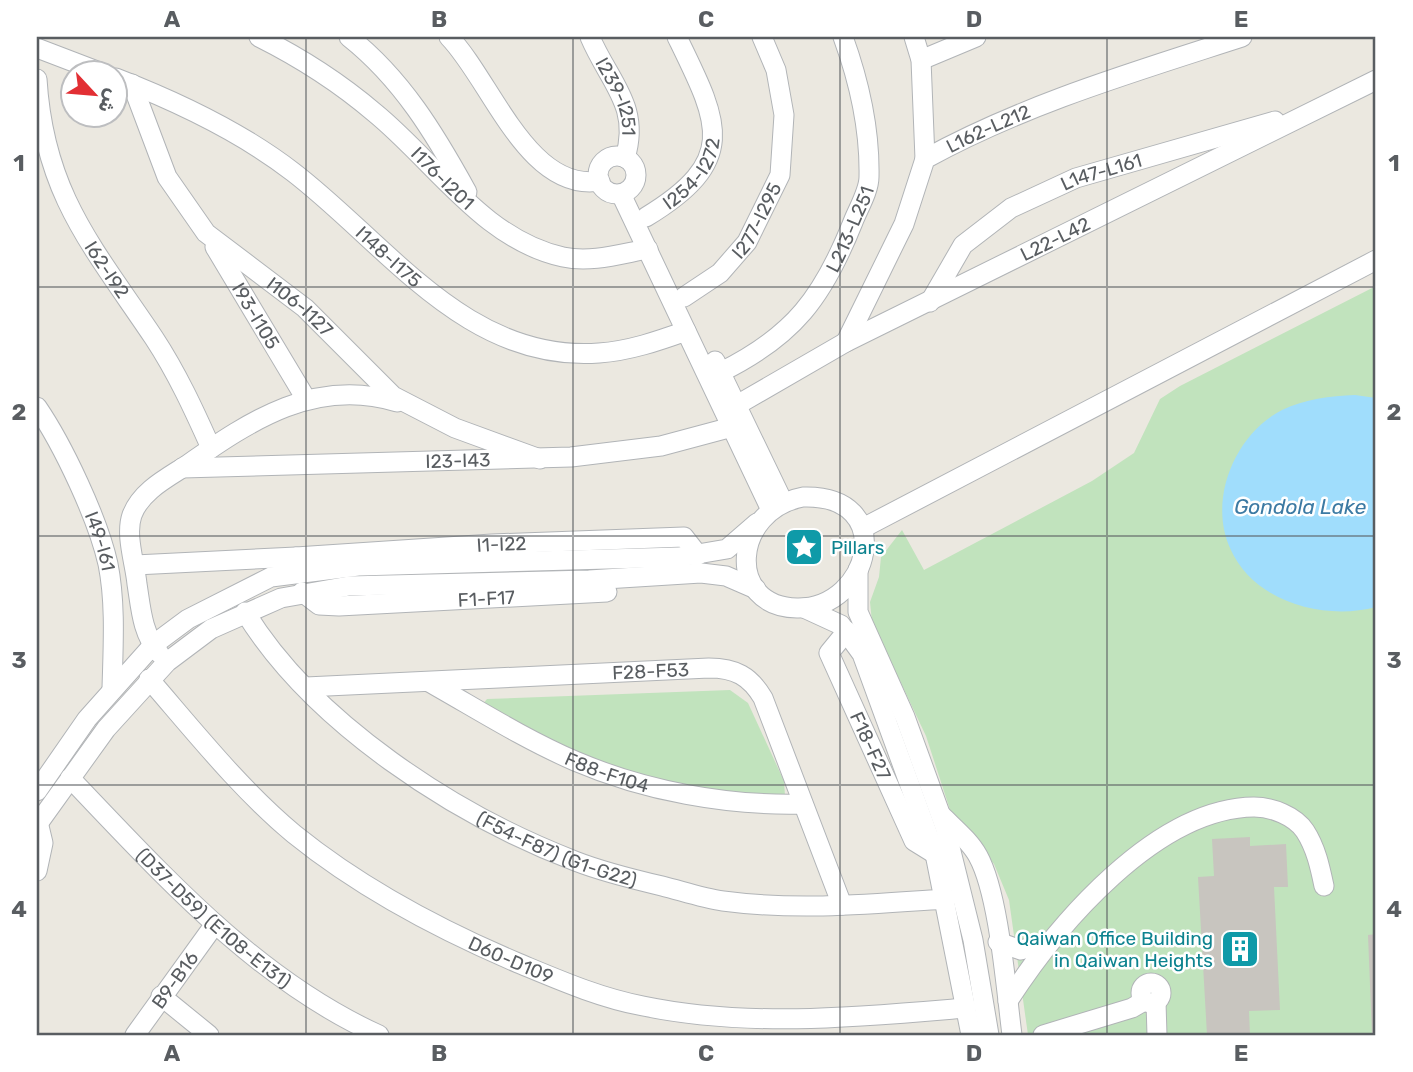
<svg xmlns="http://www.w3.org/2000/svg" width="1413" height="1072" viewBox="0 0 1413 1072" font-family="Rubik,Vazirmatn,sans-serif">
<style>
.green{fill:#c1e3bd}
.water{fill:#a0ddfc}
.building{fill:#c8c5bf}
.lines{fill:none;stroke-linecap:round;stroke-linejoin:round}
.minor-casing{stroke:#b1b4b7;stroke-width:21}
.minor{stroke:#fff;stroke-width:19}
.grid{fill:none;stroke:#595d61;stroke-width:2;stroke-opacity:0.55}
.labels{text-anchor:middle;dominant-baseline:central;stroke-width:5;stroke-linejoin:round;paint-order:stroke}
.street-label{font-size:19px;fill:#595d61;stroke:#fff}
.culture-label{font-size:19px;fill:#0d838f;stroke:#fff;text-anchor:start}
.water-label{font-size:21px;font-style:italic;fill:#3c7aa3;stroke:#fff}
.neatline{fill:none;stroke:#595d61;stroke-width:2.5}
.grid-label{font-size:23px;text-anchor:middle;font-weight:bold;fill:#595d61}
</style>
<rect width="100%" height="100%" fill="#ebe8e0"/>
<g class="green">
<polygon points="1376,286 1376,1035 1028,1035 1009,900 994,864 952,816 926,736 872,622 870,602 879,577 881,557 902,530 924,570 1092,481 1134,453 1160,399 1180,386"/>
<polygon points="730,690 748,703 784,781 785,796 715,793 594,763 483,704 487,699"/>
</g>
<path class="water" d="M1355,395L1376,398V607C1324,621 1253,602 1230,548C1208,499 1235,434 1282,410C1305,399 1330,396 1355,395Z"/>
<g class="building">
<polygon points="1250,837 1250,846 1286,844 1288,887 1274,887 1280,1010 1249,1011 1250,1035 1207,1035 1198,877 1214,876 1212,839"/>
<polygon points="1376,934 1376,1035 1372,1035 1368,935"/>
</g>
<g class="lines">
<defs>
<g id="minor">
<path id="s1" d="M259,37C299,57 341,84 375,113C435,162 484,240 563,257C591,263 620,254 648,249"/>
<path d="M349,37C402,79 435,134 467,192"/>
<path d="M449,37C491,80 528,193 600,181"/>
<path id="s2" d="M590,37C609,82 641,106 625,158"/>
<polyline points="914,37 921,60 925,159"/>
<polyline points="37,48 105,74"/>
<polyline points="921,60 976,37"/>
<path id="s3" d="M116,78C178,102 240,131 293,172C387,244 467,363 599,353C629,351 658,341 686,331"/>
<path id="s4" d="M37,79C44,194 93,247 154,338C177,373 194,410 211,448"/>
<path id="s5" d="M132,84L167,177L206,233L305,308L393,396L455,428L540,459"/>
<circle cx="617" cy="175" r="19"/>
<polyline points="621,194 771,510"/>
<path id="s6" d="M646,217C740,160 719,123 677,37"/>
<path id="s7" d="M215,247L306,399"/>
<path id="s8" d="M684,297L720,273L747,242L780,175L784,115L776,70L762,37"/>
<path id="s9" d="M930,302L963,245L1011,208L1076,178L1275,121"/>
<path id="s10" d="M846,342L904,224L925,159C1025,104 1134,72 1242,37"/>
<polyline points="715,361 783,502"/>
<path id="s11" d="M721,372C794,336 823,297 853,222C858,209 869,191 869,177C870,129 859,81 843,37"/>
<path id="s12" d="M737,405L846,342L1376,80"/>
<path id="s13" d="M37,407C63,445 98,519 108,564C116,604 113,648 112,689"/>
<path id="s14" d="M182,468L571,457L661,446L732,427"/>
<path d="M803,497C899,494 871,609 797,608C725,607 732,510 803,497Z"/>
<polyline points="863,528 1376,260"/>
<path id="s15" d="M296,557L492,544L684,537L698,555"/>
<polyline points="135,565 296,557 309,560"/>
<polyline points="858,570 858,612 905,717 945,827 973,940 989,1035"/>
<path id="s16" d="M302,592L319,605L339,606L607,592"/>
<polyline points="804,608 841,625 862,654 935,854 971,1035"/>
<path id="s17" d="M245,612C313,723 455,815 575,861C603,872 632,879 662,886C682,891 702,898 723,901C797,911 872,904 946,899"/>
<path id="s18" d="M847,631L829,653L914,841L935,854"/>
<path d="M159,653C142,633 141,609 137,584C135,563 125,535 132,515C141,491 167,478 187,465C251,420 316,377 397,402"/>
<path id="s19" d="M149,679C195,732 240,789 294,834C362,889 438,929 518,963C559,980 600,998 643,1006C749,1028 860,1017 966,1008"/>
<path id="s20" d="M429,682C477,709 524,739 575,761C645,791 727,806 803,804"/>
<path id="s21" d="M306,687L709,668C735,668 750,676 763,698L842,905"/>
<path id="s22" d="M70,778C162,874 255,979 379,1035"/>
<polyline points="37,791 87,719 153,645 188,619 271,577 358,566 680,557 727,549 757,523"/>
<path d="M942,816C954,828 970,841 978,856C999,894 1006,989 1012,1035"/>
<polyline points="37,825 106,729 167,662 211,629 281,598 349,586 589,580 701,573 726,576 756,589"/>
<polyline points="37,871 43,843 38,822"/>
<polyline points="998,942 1021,950 1048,942"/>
<circle cx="1151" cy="993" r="10"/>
<polyline points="161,996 209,1035"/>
<path d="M1008,1001C1057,925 1156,808 1254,807C1272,807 1295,816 1305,831C1316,848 1320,867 1324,886"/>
<polyline points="1156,1002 1157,1035"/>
<path id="s23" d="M135,1035L215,924"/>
<polyline points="1043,1035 1132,1008 1144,1001"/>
</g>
</defs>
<use href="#minor" class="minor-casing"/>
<use href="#minor" class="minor"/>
</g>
<path class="grid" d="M306,37V1035M573,37V1035M840,37V1035M1107,37V1035M37,287H1376M37,536H1376M37,785H1376"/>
<defs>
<symbol id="sight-square" viewBox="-11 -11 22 22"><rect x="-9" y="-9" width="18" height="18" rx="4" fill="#0f9aa8" stroke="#fff"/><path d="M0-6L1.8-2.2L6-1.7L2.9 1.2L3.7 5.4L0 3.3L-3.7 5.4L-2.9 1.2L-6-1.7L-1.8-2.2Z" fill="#fff"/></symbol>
<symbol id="building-square" viewBox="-11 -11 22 22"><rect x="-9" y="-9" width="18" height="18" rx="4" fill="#0f9aa8" stroke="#fff"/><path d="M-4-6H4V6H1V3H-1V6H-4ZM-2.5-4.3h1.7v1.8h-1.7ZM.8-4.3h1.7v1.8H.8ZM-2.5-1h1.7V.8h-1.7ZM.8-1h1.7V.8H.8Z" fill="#fff"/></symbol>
</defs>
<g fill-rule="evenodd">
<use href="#sight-square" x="782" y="525" width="44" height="44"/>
<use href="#building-square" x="1218" y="927" width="44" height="44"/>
</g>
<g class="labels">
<g class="street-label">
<text stroke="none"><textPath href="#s2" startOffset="66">I239-I251</textPath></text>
<text stroke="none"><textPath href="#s10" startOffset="270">L162-L212</textPath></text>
<text stroke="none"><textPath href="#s6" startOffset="65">I254-I272</textPath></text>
<text stroke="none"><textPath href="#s9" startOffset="224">L147-L161</textPath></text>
<text stroke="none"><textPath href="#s1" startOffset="233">I176-I201</textPath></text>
<text stroke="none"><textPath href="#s8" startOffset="108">I277-I295</textPath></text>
<text stroke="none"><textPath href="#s11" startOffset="198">L213-L251</textPath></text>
<text stroke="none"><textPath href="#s12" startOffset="359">L22-L42</textPath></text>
<text stroke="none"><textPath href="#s3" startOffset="329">I148-I175</textPath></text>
<text stroke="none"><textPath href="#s4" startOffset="206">I62-I92</textPath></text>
<text stroke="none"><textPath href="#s5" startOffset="287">I106-I127</textPath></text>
<text stroke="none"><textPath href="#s7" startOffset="80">I93-I105</textPath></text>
<text stroke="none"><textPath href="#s14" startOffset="276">I23-I43</textPath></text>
<text stroke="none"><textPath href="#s13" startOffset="149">I49-I61</textPath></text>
<text stroke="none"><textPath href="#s15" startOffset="206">I1-I22</textPath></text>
<text stroke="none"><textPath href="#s16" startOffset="189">F1-F17</textPath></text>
<text stroke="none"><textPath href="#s21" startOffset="345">F28-F53</textPath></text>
<text stroke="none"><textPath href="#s18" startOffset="130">F18-F27</textPath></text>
<text stroke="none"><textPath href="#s20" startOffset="200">F88-F104</textPath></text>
<text stroke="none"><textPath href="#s17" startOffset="399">(F54-F87) (G1-G22)</textPath></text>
<text stroke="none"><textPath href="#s22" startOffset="201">(D37-D59) (E108-E131)</textPath></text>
<text stroke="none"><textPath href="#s19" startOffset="464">D60-D109</textPath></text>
<text stroke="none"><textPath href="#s23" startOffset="68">B9-B16</textPath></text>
</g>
<g class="culture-label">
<text x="831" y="547">Pillars</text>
<text x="1213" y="938" text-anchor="end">Qaiwan Office Building<tspan x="1213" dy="22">in Qaiwan Heights</tspan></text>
</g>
<g class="water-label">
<text x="1300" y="506">Gondola Lake</text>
</g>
</g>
<rect width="1413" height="1072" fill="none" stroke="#ffffff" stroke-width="77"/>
<g transform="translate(94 94) rotate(116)"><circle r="33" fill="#ffffff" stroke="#bdbec0" stroke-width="2"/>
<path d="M0-5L12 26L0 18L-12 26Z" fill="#e22f34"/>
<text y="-10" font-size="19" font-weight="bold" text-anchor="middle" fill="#595d61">ش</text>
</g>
<rect x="38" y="38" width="1336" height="996" class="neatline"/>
<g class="grid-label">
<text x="172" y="27">A</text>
<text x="439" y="27">B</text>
<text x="706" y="27">C</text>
<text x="974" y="27">D</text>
<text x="1241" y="27">E</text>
<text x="19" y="171">1</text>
<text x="1394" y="171">1</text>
<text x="19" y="420">2</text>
<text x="1394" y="420">2</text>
<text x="19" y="668">3</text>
<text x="1394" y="668">3</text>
<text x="19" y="917">4</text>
<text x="1394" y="917">4</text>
<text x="172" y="1061">A</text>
<text x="439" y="1061">B</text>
<text x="706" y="1061">C</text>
<text x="974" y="1061">D</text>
<text x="1241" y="1061">E</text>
</g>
</svg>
